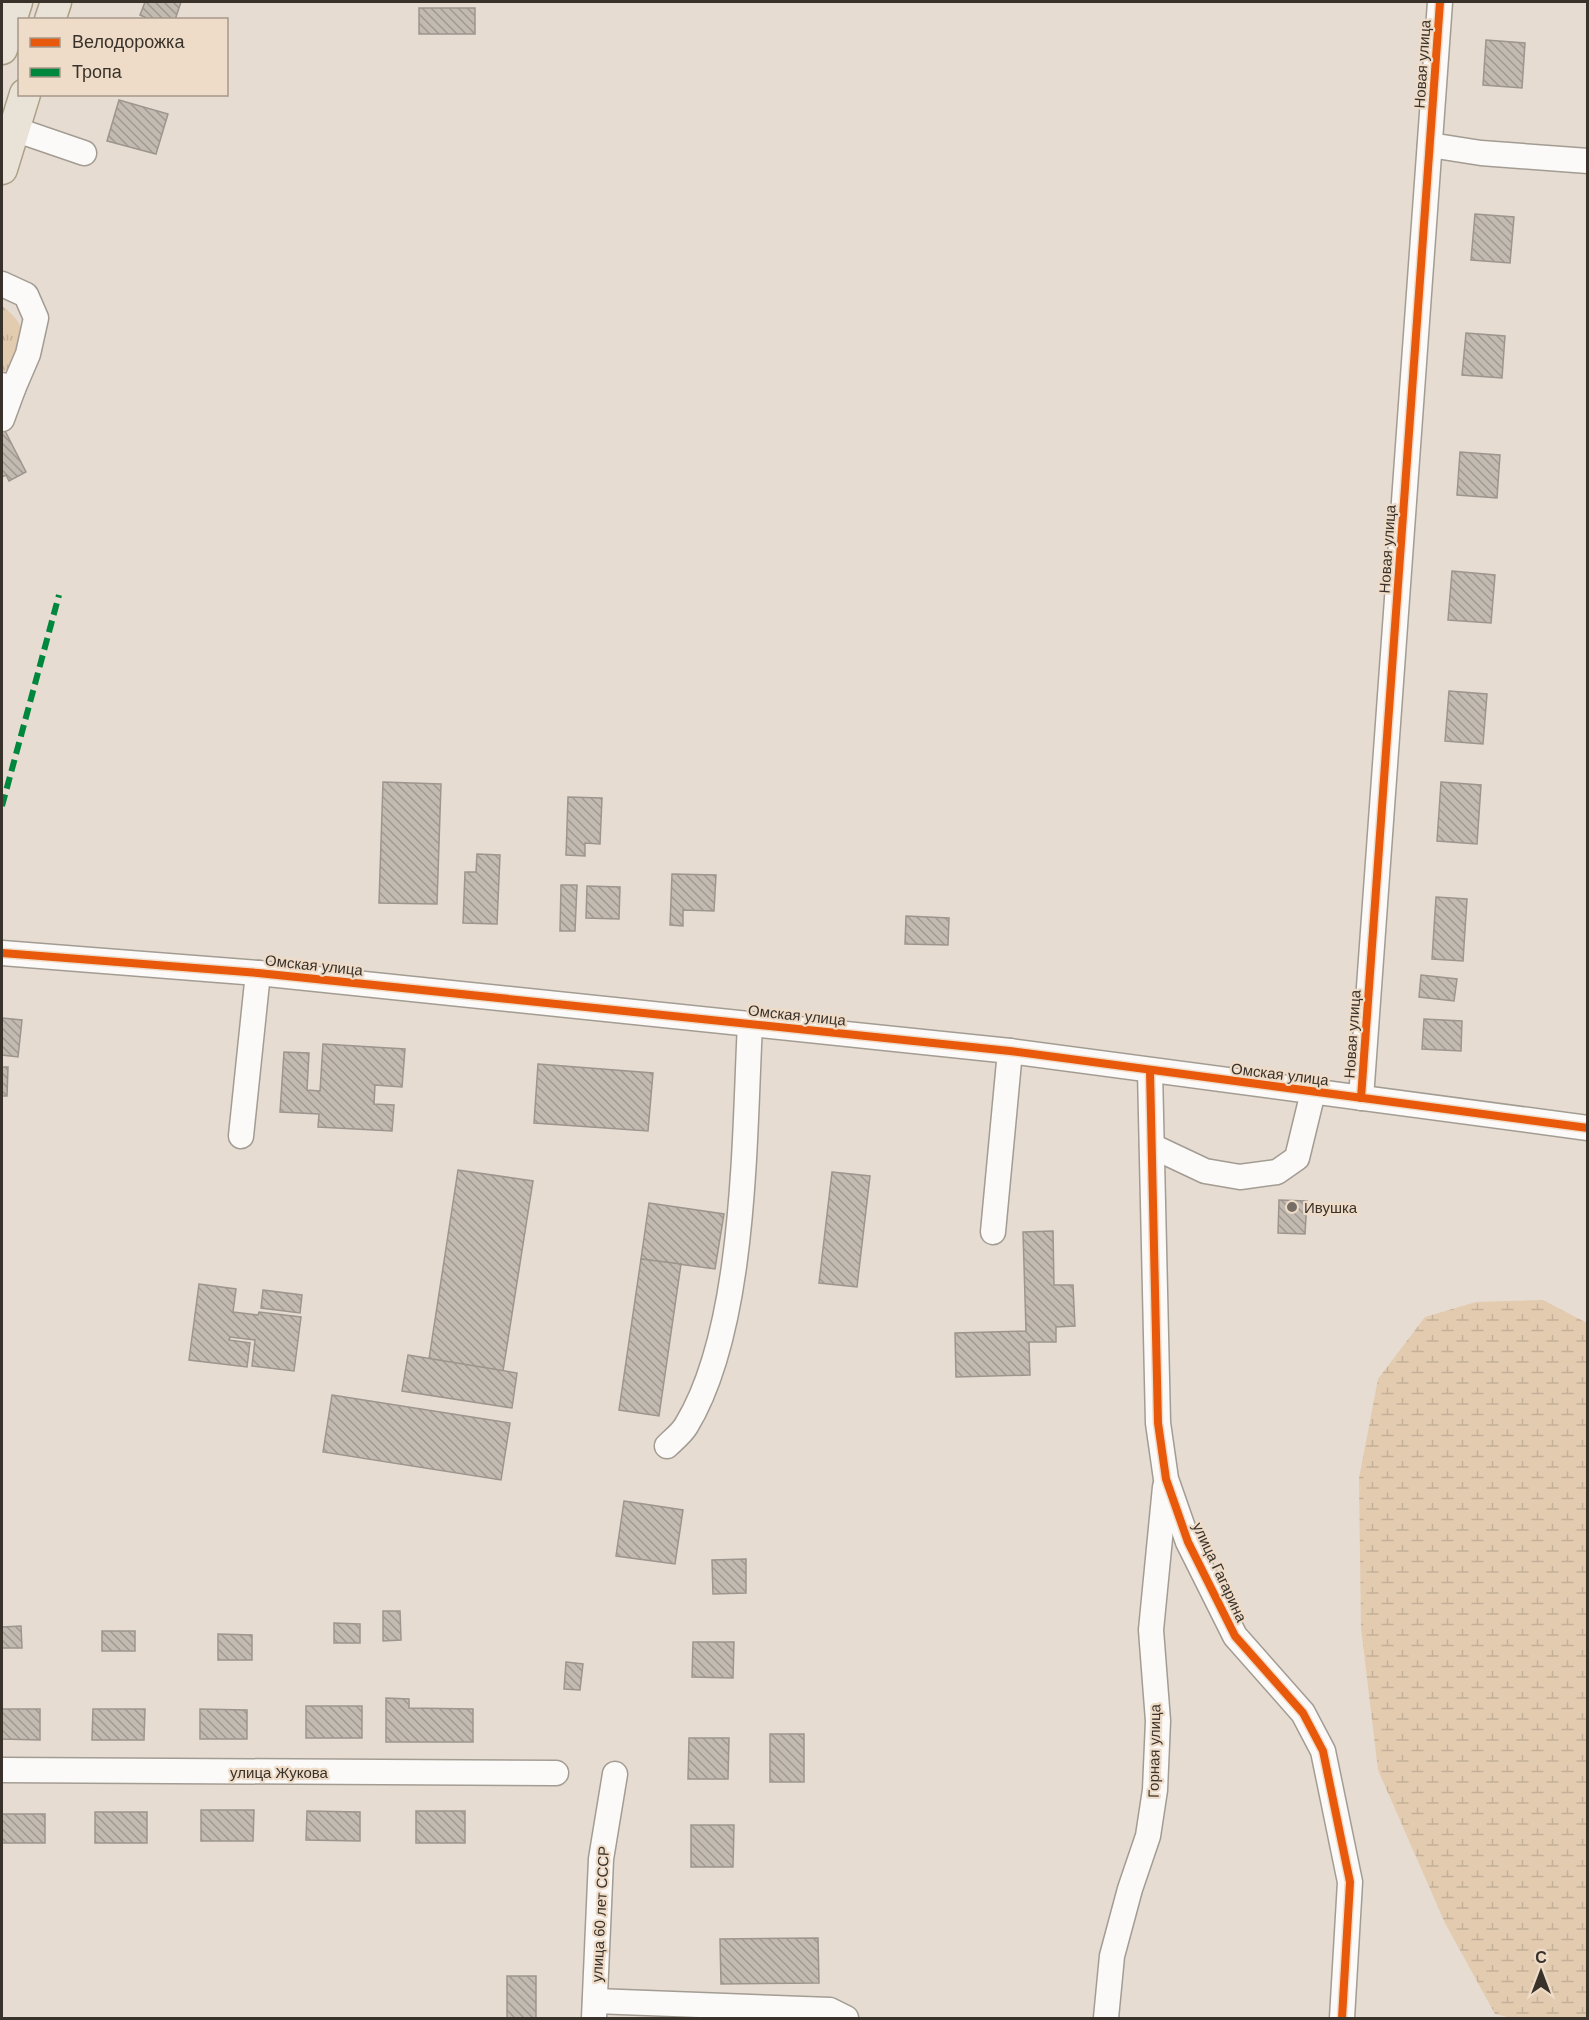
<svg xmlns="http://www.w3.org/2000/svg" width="1589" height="2020" font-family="Arial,sans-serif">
	<defs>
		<pattern id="grass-tufts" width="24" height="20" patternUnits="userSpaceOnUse" patternTransform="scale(1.5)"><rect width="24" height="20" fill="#e3cbb0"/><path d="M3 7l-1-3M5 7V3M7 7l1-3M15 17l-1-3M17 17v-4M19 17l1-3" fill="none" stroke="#c4af98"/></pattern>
		<pattern id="wetland-marsh" width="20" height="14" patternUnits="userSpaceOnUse" patternTransform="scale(1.5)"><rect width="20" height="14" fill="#e3cbb0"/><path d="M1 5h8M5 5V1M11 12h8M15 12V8" fill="none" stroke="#c4af98"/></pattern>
		<pattern id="building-back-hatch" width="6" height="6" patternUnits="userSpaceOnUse" patternTransform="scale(1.5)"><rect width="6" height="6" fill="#c3bbb2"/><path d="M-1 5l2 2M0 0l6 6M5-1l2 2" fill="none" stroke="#9f9991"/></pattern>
	</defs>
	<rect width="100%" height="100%" fill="#e6dcd1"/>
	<path fill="url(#grass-tufts)" d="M 2,306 C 32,328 22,342 10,370 L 2,371 Z"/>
	<polygon fill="url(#wetland-marsh)" points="1543,1300 1587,1323 1587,2018 1512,2018 1495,2014 1445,1923 1378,1770 1361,1628 1359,1478 1378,1379 1425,1317 1476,1302"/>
	<g fill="url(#building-back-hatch)" stroke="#9d968e" stroke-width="1.5">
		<polygon points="145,2 181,2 175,20 151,20 140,15"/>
		<rect x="419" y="8" width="56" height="26"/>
		<polygon points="1486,40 1525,43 1522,88 1483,85"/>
		<polygon points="119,100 168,114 156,154 107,141"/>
		<polygon points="1475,214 1514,217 1510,263 1471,260"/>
		<polygon points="1466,333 1505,336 1502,378 1462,375"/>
		<polygon points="2,425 26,472 9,481 6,475 2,477"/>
		<polygon points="1460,452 1500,455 1497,498 1457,495"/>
		<polygon points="1452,571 1495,575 1491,623 1448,620"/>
		<polygon points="1449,691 1487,694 1483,744 1445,741"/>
		<polygon points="383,782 441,784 437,904 379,903"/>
		<polygon points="1441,782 1481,785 1477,844 1437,841"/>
		<polygon points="568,797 602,798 600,844 585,843 585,856 566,855"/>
		<polygon points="477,854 500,855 497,924 463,923 465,872 476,872"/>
		<polygon points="672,874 716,875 714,911 683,910 683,926 670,925"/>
		<polygon points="561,885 577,885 575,931 560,931"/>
		<polygon points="587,886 620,887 619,919 586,918"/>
		<polygon points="1436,897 1467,899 1463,961 1432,959"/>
		<polygon points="906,916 949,918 948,945 905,944"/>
		<polygon points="1421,975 1457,979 1454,1001 1419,997"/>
		<polygon points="2,1018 22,1020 18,1057 2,1055"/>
		<polygon points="1424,1019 1462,1021 1461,1051 1422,1049"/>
		<polygon points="323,1044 405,1049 402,1087 375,1085 374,1104 394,1105 392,1131 318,1127 319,1114 280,1112 284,1052 309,1053 307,1090 320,1091"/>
		<polygon points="538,1064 653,1073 648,1131 534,1123"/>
		<polygon points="2,1067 8,1067 7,1096 2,1096"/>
		<polygon points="458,1170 533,1181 503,1371 429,1359"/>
		<polygon points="832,1172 870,1176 857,1287 819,1283"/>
		<polygon points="1279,1200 1307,1201 1305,1234 1278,1233"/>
		<polygon points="649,1203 724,1214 715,1269 641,1259"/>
		<polygon points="1053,1231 1054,1285 1073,1285 1075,1326 1056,1327 1056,1342 1029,1342 1030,1375 956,1377 955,1333 1026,1331 1023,1232"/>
		<polygon points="641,1259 681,1264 659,1416 619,1410"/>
		<polygon points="199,1284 236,1289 233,1312 258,1315 259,1312 301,1317 294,1371 252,1366 255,1340 230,1337 229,1340 250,1343 247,1367 189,1360"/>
		<polygon points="263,1290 302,1295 300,1313 261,1308"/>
		<polygon points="408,1355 517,1373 512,1408 402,1391"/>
		<polygon points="332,1395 510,1423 501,1480 323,1452"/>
		<polygon points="624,1501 683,1510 675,1564 616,1556"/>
		<polygon points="746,1559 746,1593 713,1594 712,1560"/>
		<polygon points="383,1611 400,1611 401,1640 383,1641"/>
		<polygon points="334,1623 360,1624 360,1643 334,1643"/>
		<polygon points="21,1626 22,1648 2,1648 2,1627"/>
		<rect x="102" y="1631" width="33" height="20"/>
		<polygon points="218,1634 252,1635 252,1660 218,1660"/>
		<polygon points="693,1642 734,1642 733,1678 692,1677"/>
		<polygon points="566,1662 583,1664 580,1690 564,1689"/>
		<polygon points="386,1698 409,1699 409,1708 473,1709 473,1742 386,1742"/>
		<rect x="306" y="1706" width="56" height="32"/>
		<polygon points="2,1709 40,1709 40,1740 2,1739"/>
		<polygon points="93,1709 145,1709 144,1740 92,1740"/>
		<polygon points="200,1709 247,1710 247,1739 200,1739"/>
		<rect x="770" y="1734" width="34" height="48"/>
		<polygon points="689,1738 729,1738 728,1779 688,1779"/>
		<polygon points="201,1810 254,1810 253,1841 201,1841"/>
		<polygon points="307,1811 360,1812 360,1841 306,1840"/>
		<rect x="416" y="1811" width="49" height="32"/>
		<rect x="95" y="1812" width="52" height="31"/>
		<rect x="2" y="1814" width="43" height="29"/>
		<polygon points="691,1825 734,1825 733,1867 691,1867"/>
		<polygon points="818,1938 819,1983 721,1984 720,1939"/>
		<rect x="507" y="1976" width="29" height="42"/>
	</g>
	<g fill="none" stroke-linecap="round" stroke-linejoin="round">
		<g stroke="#a39c93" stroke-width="27">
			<g id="minor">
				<polyline points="14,129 84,153"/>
				<polyline points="1430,145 1481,153 1588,161"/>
				<polyline points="2,284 26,295 36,318 28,354 13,389"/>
				<polyline points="2,385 13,389 2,419"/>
				<polyline points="2,953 258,973 1010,1051 1588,1128"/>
				<polyline points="1150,1071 1158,1423 1166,1479 1188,1542 1235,1636 1303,1713 1323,1751 1350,1882 1342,2018"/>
				<polyline points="1361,1098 1440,2"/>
				<polyline points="241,1136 258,973"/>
				<polyline points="1152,1146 1205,1171 1240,1177 1277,1172 1297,1158 1313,1092"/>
				<polyline points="993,1232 1010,1051"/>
				<path d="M 667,1446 C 673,1440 681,1434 686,1426 C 746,1328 744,1139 750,1024"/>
				<polyline points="2,1770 556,1773"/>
				<polyline points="595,2001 830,2010 846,2018"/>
				<polyline points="594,2018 601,1859 615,1774"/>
				<polyline points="1106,2018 1112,1956 1130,1889 1148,1836 1155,1790 1158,1721 1151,1630 1165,1487"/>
			</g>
		</g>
		<g stroke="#aba086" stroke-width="33">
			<g id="major">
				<polyline points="50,20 56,2"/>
				<polyline points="2,49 17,2"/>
				<polyline points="2,169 25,94"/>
			</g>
		</g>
		<use href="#minor" stroke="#fbfaf8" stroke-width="24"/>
		<use href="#major" stroke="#e8e3d6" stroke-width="30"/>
		<polyline stroke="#00873e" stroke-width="6" stroke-dasharray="12 6" stroke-linecap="butt" points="2,806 59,595"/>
		<g stroke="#efdcc8" stroke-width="11">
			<g id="cycleway">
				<polyline points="2,953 258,973 1010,1051 1588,1128"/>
				<polyline points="1150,1071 1158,1423 1166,1479 1188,1542 1235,1636 1303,1713 1323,1751 1350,1882 1342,2018"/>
				<polyline points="1361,1098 1440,2"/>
			</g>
		</g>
		<use href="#cycleway" stroke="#e8590c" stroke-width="8"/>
	</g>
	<circle fill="#766e64" stroke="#efdcc8" stroke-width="2" cx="1292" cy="1207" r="6"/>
	<g text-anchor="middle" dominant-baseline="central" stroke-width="4.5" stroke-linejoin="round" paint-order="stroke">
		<g font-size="15" fill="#39322a" stroke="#efdcc8">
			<text transform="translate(1422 64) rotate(-86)">Новая улица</text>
			<text transform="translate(1387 549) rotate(-86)">Новая улица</text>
			<text transform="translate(314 965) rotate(6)">Омская улица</text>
			<text transform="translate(797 1015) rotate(6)">Омская улица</text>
			<text transform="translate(1352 1034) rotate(-86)">Новая улица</text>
			<text transform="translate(1280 1074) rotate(7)">Омская улица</text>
			<text transform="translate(1220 1572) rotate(65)">улица Гагарина</text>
			<text transform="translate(1154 1751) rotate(-89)">Горная улица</text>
			<text x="279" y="1772">улица Жукова</text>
			<text transform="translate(600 1914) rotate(-87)">улица 60 лет СССР</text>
		</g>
		<g font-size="15" fill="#39322a" stroke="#efdcc8" text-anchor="start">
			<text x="1304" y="1207">Ивушка</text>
		</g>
	</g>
	<rect width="1589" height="2020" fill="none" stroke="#39322a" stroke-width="6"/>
	<rect x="18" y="18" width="210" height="78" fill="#efdcc8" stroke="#a69889" stroke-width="1.5"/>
	<rect x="30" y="38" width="30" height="9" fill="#e8590c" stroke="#a69889" stroke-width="1.5"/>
	<text x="72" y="48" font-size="18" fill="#39322a">Велодорожка</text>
	<rect x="30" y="68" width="30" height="9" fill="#00873e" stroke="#a69889" stroke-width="1.5"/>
	<text x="72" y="78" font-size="18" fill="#39322a">Тропа</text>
	<g transform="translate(1541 1972)" stroke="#efdcc8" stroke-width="4.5" paint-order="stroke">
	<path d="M0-4.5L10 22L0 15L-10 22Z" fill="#39322a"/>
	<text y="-9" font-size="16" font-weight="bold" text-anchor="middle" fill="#39322a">С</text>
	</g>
</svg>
